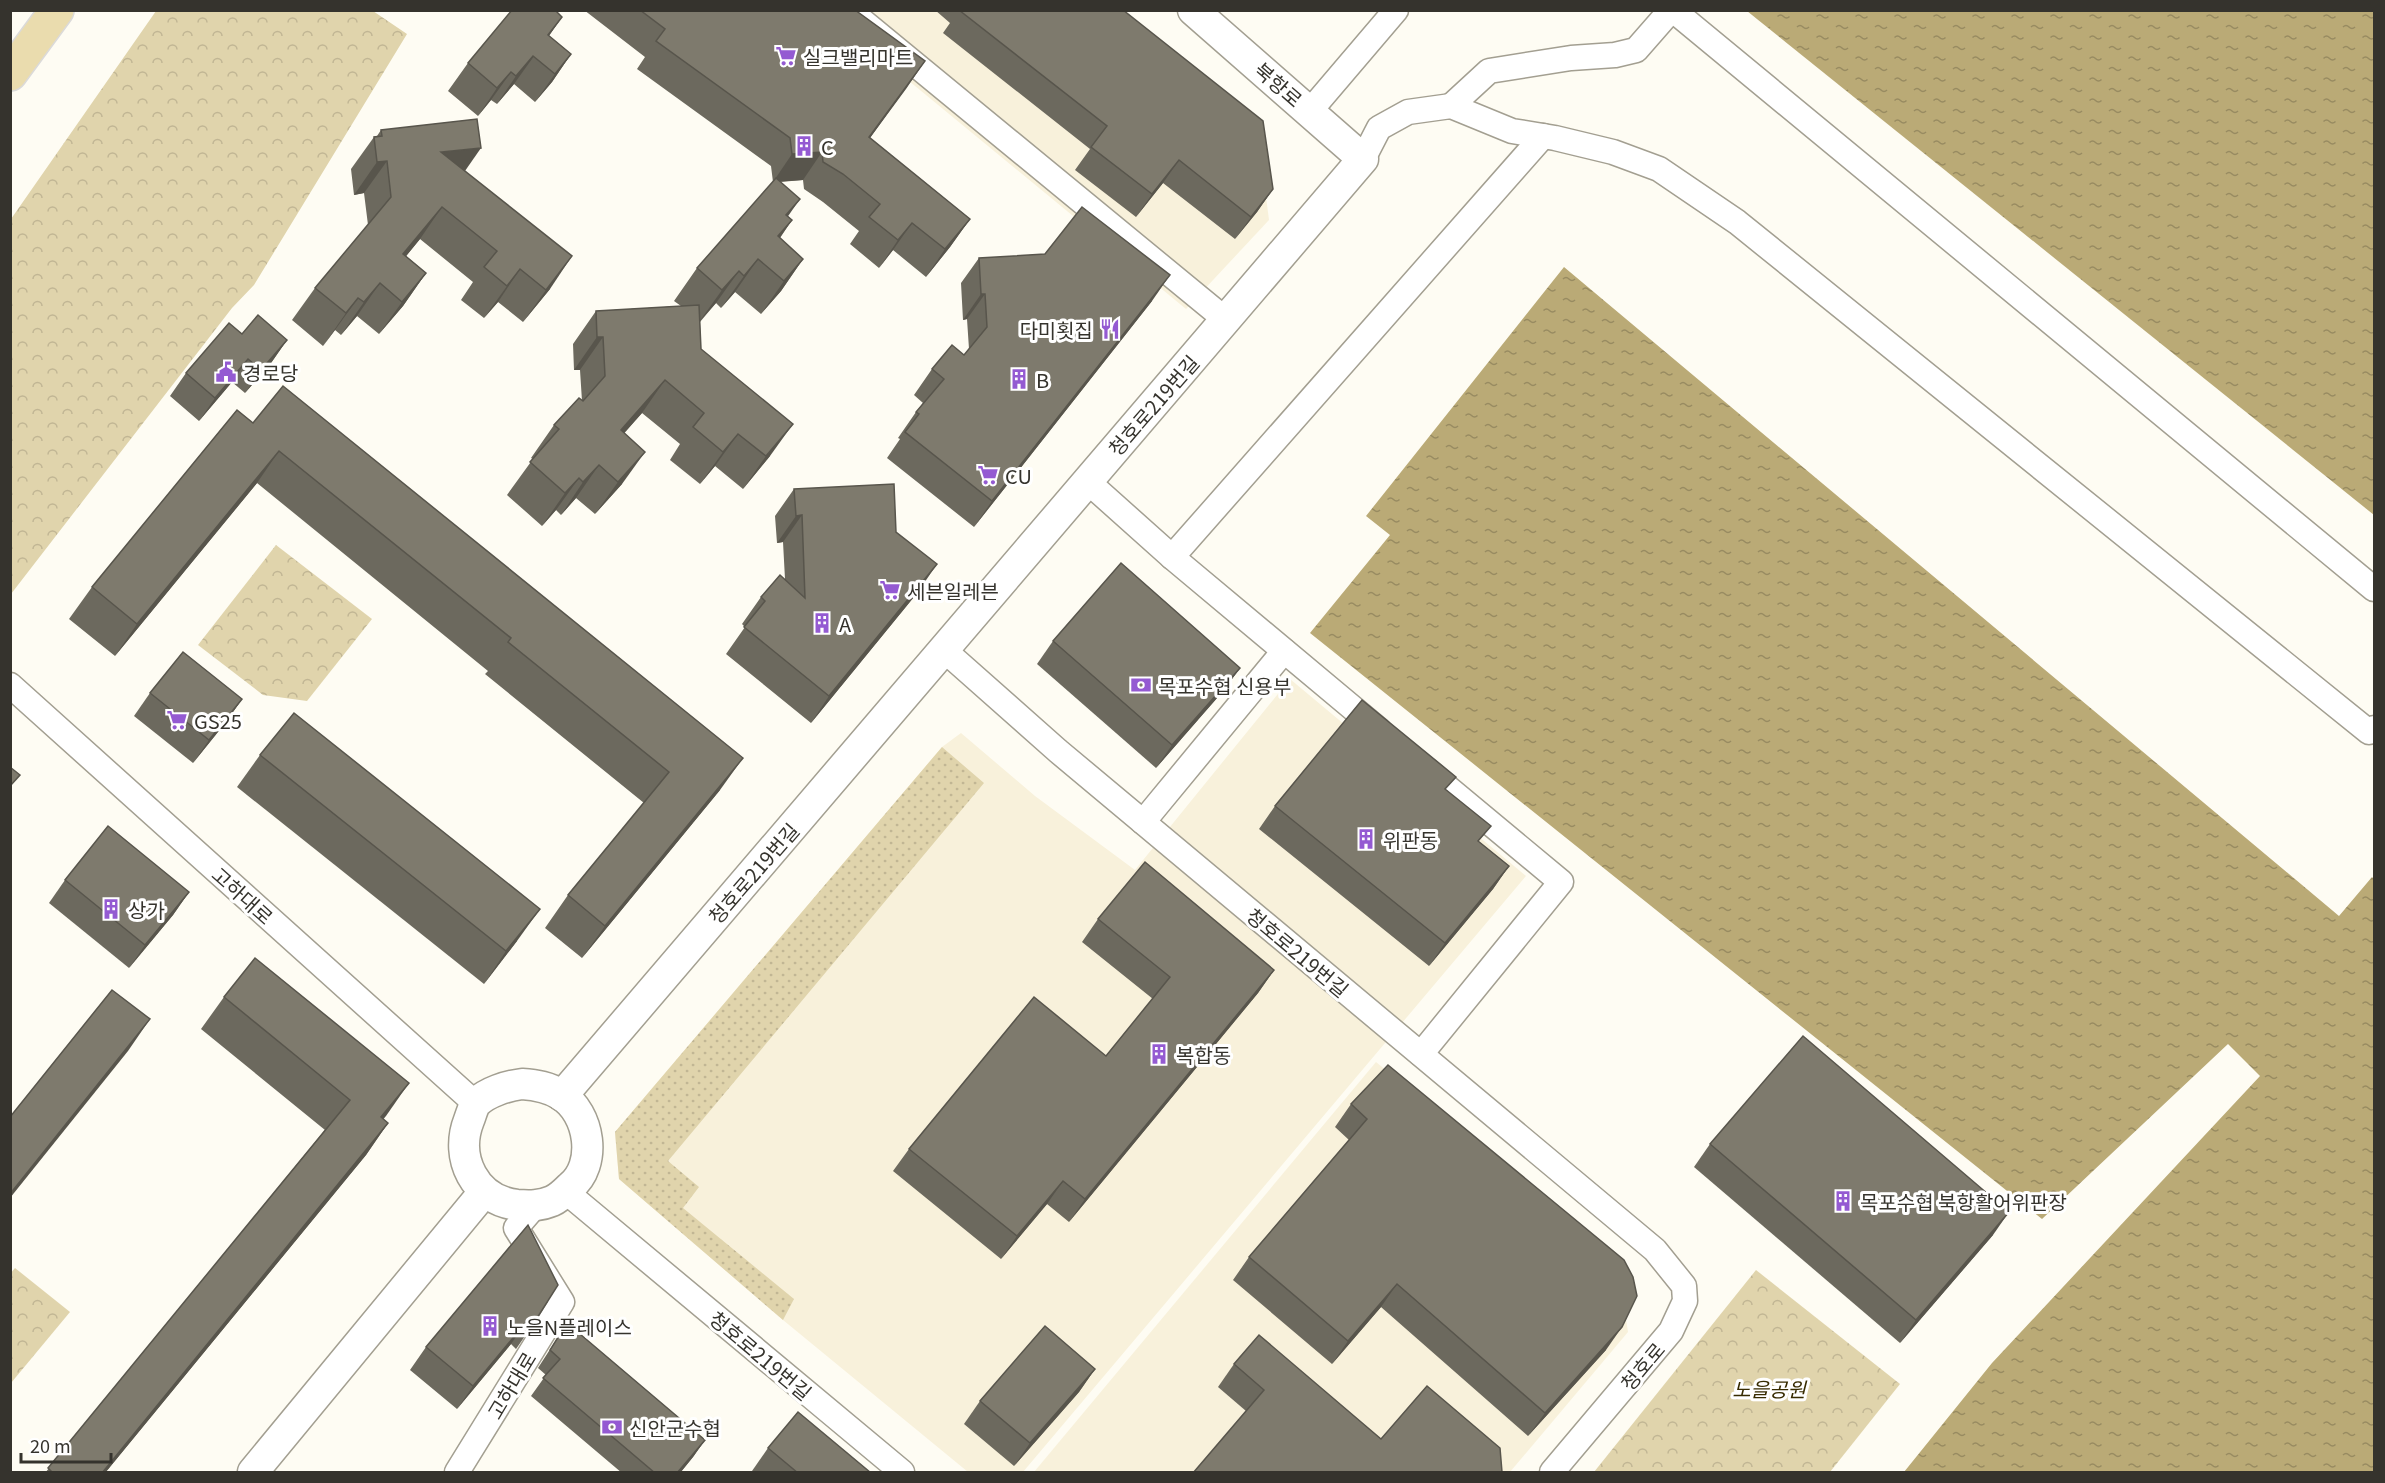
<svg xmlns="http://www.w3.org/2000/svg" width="2385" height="1483" font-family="Georgia,'Noto Sans KR',serif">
	<defs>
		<pattern id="grass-dots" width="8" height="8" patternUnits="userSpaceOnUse" patternTransform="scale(1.5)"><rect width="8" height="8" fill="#e0d4ac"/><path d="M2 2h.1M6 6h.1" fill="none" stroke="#c1b694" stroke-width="1.8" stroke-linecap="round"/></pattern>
		<pattern id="park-crowns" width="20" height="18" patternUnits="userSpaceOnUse" patternTransform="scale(1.5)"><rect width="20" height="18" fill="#e0d4ac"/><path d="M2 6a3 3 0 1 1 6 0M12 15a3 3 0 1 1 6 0" fill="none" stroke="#c1b694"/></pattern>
		<pattern id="water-ripples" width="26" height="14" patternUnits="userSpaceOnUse" patternTransform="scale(1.5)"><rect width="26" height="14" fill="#baaa76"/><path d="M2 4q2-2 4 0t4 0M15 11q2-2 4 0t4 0" fill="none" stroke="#988b61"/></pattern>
	</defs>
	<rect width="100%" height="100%" fill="#fefcf3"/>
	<g fill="#f8f1db">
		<polygon points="824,11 1106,11 1258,135 1269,220 1186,309"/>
		<polygon points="1290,679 1526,876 1023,1472 968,1472 783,1320 619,1179 615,1132 942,747 961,733 1035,796 1135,870"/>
		<polygon points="1376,1062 1617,1261 1628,1332 1510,1472 1034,1472"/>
	</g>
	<polygon fill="url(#grass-dots)" points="942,747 984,783 668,1161 699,1187 683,1208 794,1299 783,1320 619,1179 615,1132"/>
	<g fill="url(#park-crowns)">
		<polygon points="156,11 373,11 407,34 254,285 232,308 11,594 11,219"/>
		<polygon points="276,545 372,619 307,701 263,695 198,645"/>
		<polygon points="15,1268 70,1312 11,1383 10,1274"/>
		<polygon points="1756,1270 1900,1384 1830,1472 1594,1472"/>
	</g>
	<g fill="url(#water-ripples)">
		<polygon points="1747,11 2374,11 2374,515"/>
		<polygon points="1564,267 2339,916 2372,877 2374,879 2374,1472 1904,1472 1992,1363 2260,1076 2228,1044 2042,1219 1310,633 1390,535 1366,516"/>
	</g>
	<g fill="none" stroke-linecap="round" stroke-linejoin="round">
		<g stroke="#a39f91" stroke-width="27">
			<g id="minor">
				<polyline points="849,10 1226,320"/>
				<polyline points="1673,10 2374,589"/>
				<polyline points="1451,106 1489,71 1571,58 1615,55 1636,50 1671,10"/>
				<polyline points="1310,111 1396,10"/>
				<polyline points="1363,159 1379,128 1408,112 1451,106 1512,131 1555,138 1613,152 1659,169 1737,222 2369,732 2374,728"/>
				<polyline points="1087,481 1172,557 1379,730"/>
				<polyline points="1172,557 1543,136"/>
				<polyline points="944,650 1058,751 1655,1250 1684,1286 1685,1301 1671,1331 1552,1472"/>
				<polyline points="10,685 476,1104"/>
				<polyline points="1143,822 1284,651"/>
				<polyline points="1421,1054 1561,882 1424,768"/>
				<polyline points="565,1191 902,1472"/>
				<polyline points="457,1472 562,1302 516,1228 534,1207"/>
			</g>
		</g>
		<g stroke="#a39f91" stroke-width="33">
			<g id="tertiary">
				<path d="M 522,1084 C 536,1085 549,1087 561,1095 C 590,1113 598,1165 570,1187 C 565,1192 559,1198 552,1201 C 540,1206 530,1206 517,1205 C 475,1200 454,1158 469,1120 C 471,1115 473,1107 476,1103 C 487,1092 507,1086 522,1084 Z"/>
				<polyline points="562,1096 1363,159 1193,10"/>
				<polyline points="253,1472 484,1192"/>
			</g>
		</g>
		<g stroke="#dbdad9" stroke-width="36">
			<polyline id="primary" points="10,74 57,10"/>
		</g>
		<use href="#minor" stroke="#fff" stroke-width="24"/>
		<use href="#tertiary" stroke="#fff" stroke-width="30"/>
		<use href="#primary" stroke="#eadcae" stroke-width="33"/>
	</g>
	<g fill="#6c695e">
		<polygon points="584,10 855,10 925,61 870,138 970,219 950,247 926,277 893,250 879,268 850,244 859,231 823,202 804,189 803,180 780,182 788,216 792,220 780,238 803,259 781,291 761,314 735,292 721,308 716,303 700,322 701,349 770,456 743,489 715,466 700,484 670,460 680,444 642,413 624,433 622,484 595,514 576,498 561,515 556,510 542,526 507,495 533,459 531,458 554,425 582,401 580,370 574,370 573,344 596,311 681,306 674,301 697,268 773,182 771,166 637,69 645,57"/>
		<polygon points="935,10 1123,10 1273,189 1257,212 1235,239 1163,183 1136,217 1075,170 1090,149 943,33 950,23"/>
		<polygon points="559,14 562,17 549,36 571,54 552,82 535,102 514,84 497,104 491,100 478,116 448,91 468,63"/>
		<polygon points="381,130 465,171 550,289 523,322 498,302 484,318 461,300 473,282 420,239 406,256 426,273 403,306 379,334 357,316 341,335 335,330 323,346 292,320 315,288 368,225 364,193 354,195 351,169 374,137 377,136"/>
		<polygon points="979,258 1152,301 974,527 887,458 900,439 898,438 916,412 923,403 914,395 932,369 964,355 969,349 967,319 963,320 961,283"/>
		<polygon points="242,334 287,340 271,363 245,393 232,382 199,421 170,396 186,373"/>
		<polygon points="237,410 720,790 582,958 545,928 568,895 644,803 485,674 488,671 257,483 115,656 69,619 92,587"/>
		<polygon points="794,489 896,532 918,592 811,723 726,654 745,627 742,624 761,597 785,579 783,542 777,543 775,516"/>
		<polygon points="1053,641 1240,668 1224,690 1156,768 1037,664"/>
		<polygon points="150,693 242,699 226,722 193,763 134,716"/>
		<polygon points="260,755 517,941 484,984 237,787"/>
		<polygon points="1447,790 1479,842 1509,866 1493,889 1429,966 1259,829 1275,806"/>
		<polygon points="65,880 189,892 173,915 129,968 49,903"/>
		<polygon points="1098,919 1274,970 1258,993 1069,1222 1047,1204 1001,1259 893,1171 909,1149 1106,1056 1153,999 1082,942"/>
		<polygon points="224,997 388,1123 366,1155 105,1473 45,1473 325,1130 201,1029"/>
		<polygon points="1388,1065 1606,1350 1528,1436 1381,1307 1332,1364 1233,1280 1249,1257 1349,1140 1335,1127 1351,1104"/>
		<polygon points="1710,1144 1993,1235 1900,1343 1694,1167"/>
		<polygon points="528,1225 532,1326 516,1349 511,1344 457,1409 410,1370 426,1347"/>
		<polygon points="567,1323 705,1440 693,1457 680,1473 622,1473 531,1396 546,1375 538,1368"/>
		<polygon points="1234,1364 1381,1439 1246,1411 1218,1387"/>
		<polygon points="1095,1369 1079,1392 1014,1466 964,1424 980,1401"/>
		<polygon points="768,1448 871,1473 754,1473 752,1471"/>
	</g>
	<g fill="#58554c">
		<polygon points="562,17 514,84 497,104 516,76"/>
		<polygon points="571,54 552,82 535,102 555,74"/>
		<polygon points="925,61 906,89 850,165 869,137"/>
		<polygon points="511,72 491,100 478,116 497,88"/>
		<polygon points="481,148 458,181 441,152"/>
		<polygon points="822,152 803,180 773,182 792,154"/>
		<polygon points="1179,160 1163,183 1136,217 1152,194"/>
		<polygon points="387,161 364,193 354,195 377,162"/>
		<polygon points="1273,189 1257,212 1235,239 1251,217"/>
		<polygon points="800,199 777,232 786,215"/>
		<polygon points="442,207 420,239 381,287 403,254"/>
		<polygon points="970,219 950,247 926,277 945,249"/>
		<polygon points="792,220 769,253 778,236"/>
		<polygon points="912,223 893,250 879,268 898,240"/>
		<polygon points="572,256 550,289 523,322 546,290"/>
		<polygon points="758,259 735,292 721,308 744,276"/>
		<polygon points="803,259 781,291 761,314 784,281"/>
		<polygon points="520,269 498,302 484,318 507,286"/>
		<polygon points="739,271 716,303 699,322 722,290"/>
		<polygon points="426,273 403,306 379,334 402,302"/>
		<polygon points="1170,275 1152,301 974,527 992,501"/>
		<polygon points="380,283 357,316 341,335 364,302"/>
		<polygon points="981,294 985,294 967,319 963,320"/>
		<polygon points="358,298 335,330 323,346 346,313"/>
		<polygon points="597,337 603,337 580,370 574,370"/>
		<polygon points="287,340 271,363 245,393 261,370"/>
		<polygon points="248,359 232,382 199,421 215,398"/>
		<polygon points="665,380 642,413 598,463 621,430"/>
		<polygon points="793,424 770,456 743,489 766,456"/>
		<polygon points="738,434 715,466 700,484 723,452"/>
		<polygon points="279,451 257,483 115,656 137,624"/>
		<polygon points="645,452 622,484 595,514 618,482"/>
		<polygon points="599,465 576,498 561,515 583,482"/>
		<polygon points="579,478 556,510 542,526 565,493"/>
		<polygon points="802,515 783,542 777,543 796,516"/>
		<polygon points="937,564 918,592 811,723 829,696"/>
		<polygon points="1240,668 1224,690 1156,768 1172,745"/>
		<polygon points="242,699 226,722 193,763 209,740"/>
		<polygon points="743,758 720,790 582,958 605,926"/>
		<polygon points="1509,866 1493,889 1429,966 1445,943"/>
		<polygon points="189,892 173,915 129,968 145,945"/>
		<polygon points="540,909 517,941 484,984 506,951"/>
		<polygon points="1274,970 1258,993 1069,1222 1085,1199"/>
		<polygon points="150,1019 128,1051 10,1198 10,1194"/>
		<polygon points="409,1083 386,1116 358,1149 381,1117"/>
		<polygon points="388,1123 366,1155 105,1473 102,1473"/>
		<polygon points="1063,1181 1047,1204 1001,1259 1017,1236"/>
		<polygon points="2009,1212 1993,1235 1900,1343 1916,1320"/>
		<polygon points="1397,1284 1381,1307 1332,1364 1348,1341"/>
		<polygon points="527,1321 511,1344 457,1409 473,1386"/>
		<polygon points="1622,1327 1606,1350 1528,1436 1545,1413"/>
		<polygon points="1095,1369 1079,1392 1014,1466 1030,1443"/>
		<polygon points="705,1440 693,1457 680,1473 677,1473"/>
	</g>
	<g fill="#7e7a6d" stroke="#58554c" stroke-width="1.5">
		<polygon points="512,10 559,10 557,12 562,17 548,35 571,54 555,74 533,56 516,76 511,72 497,88 468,63"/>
		<polygon points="640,10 855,10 925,61 869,137 970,219 945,249 912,223 898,240 869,217 880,204 843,174 823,162 822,152 792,154 790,138 656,41 665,29"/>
		<polygon points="959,10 1123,10 1263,121 1273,189 1251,217 1179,160 1152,194 1091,147 1107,126"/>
		<polygon points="477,119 481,148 441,152 572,256 546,290 520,269 507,286 484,267 497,251 442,207 403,254 426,273 402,302 380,283 364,302 358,298 346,313 315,288 391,197 387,161 377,162 374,137 382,136 381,130"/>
		<polygon points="776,178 800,199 786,215 792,220 778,236 803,259 784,281 758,259 744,276 739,271 722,290 697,268"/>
		<polygon points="1082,207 1170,275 992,501 905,432 919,414 916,412 944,379 932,369 952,345 964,355 987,327 985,294 981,294 979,258 1045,254"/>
		<polygon points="699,305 701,349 793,424 766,456 738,434 723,452 693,427 704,413 665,380 621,430 645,452 618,482 599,465 583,482 579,478 565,493 530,462 559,429 554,425 579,398 583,401 605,376 603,337 597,337 596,311"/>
		<polygon points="258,315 287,340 261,370 248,359 215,398 186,373 229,323 242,334"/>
		<polygon points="283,386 743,758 605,926 568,895 669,772 508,642 511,638 279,451 137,624 92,587 237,410 253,423"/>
		<polygon points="894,484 896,532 937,564 829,696 744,627 765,601 761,597 780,575 805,598 802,515 796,516 794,489"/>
		<polygon points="1121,563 1240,668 1172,745 1053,641"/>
		<polygon points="183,652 242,699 209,740 150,693"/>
		<polygon points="1362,700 1456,777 1445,789 1491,826 1478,841 1509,866 1445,943 1275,806"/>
		<polygon points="294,713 540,909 506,951 260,755"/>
		<polygon points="10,767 20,775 10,786"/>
		<polygon points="108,826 189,892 145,945 65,880"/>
		<polygon points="1145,862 1274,970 1085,1199 1063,1181 1017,1236 909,1149 1034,997 1106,1056 1170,977 1098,919"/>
		<polygon points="255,958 409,1083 381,1117 388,1123 102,1473 53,1473 48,1468 350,1100 224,997"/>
		<polygon points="112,990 150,1019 10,1194 10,1117"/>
		<polygon points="1803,1036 2009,1212 1916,1320 1710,1144"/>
		<polygon points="1388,1065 1624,1260 1633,1277 1637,1296 1622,1327 1545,1413 1397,1284 1348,1341 1249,1257 1367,1119 1351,1104"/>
		<polygon points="528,1225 558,1285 532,1326 527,1321 473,1386 426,1347"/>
		<polygon points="567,1323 705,1440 677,1473 655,1473 543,1378 560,1359 550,1350"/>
		<polygon points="1045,1326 1095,1369 1030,1443 980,1401"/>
		<polygon points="1259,1335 1381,1439 1427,1386 1500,1448 1502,1472 1193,1473 1264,1390 1234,1364"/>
		<polygon points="798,1412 871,1473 798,1473 768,1448"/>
	</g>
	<defs>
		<g id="supermarket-bare" transform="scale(1.62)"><path d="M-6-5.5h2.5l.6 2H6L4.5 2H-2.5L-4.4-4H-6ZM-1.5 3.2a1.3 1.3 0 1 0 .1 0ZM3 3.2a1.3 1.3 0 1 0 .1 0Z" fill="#945ad2" stroke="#fff" stroke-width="2.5" paint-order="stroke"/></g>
		<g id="building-bare" transform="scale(1.62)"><path d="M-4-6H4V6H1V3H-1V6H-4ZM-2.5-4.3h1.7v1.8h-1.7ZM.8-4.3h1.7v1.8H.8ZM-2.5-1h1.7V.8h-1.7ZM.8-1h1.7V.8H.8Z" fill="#945ad2" stroke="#fff" stroke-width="2.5" paint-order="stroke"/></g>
		<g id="restaurant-bare" transform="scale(1.62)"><path d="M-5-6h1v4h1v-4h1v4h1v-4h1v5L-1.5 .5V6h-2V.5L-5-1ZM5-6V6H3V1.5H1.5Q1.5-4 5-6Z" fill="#945ad2" stroke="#fff" stroke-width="2.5" paint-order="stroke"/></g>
		<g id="civic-bare" transform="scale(1.62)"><path d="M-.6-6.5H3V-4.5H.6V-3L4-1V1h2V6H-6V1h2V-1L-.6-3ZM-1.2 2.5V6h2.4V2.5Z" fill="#945ad2" stroke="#fff" stroke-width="2.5" paint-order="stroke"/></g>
		<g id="bank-bare" transform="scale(1.62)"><path d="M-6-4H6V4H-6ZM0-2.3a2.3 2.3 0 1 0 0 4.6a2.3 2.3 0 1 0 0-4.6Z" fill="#945ad2" stroke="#fff" stroke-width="2.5" paint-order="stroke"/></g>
	</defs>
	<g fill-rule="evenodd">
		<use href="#supermarket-bare" x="786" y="56"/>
		<use href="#building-bare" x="804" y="146"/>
		<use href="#restaurant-bare" x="1110" y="329"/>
		<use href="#civic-bare" x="226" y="372"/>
		<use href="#building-bare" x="1019" y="379"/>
		<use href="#supermarket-bare" x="988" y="475"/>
		<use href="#supermarket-bare" x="890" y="590"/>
		<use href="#building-bare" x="822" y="623"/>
		<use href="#bank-bare" x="1141" y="685"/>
		<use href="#supermarket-bare" x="177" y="720"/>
		<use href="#building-bare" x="1366" y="839"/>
		<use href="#building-bare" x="111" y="909"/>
		<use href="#building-bare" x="1159" y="1054"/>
		<use href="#building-bare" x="1843" y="1201"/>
		<use href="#building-bare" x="490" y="1326"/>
		<use href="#bank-bare" x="612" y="1427"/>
	</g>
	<g text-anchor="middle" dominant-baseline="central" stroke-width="6" stroke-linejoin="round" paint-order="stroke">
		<g font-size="20" fill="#35332d" stroke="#fff" text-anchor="start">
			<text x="803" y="56">실크밸리마트</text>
			<text x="821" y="146">C</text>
			<text x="1093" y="329" text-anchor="end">다미횟집</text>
			<text x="243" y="372">경로당</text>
			<text x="1036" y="379">B</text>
			<text x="1005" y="475">CU</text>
			<text x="907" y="590">세븐일레븐</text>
			<text x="839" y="623">A</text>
			<text x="1158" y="685">목포수협 신용부</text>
			<text x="194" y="720">GS25</text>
			<text x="1383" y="839">위판동</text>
			<text x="128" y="909">상가</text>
			<text x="1176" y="1054">복합동</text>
			<text x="1860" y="1201">목포수협 북항활어위판장</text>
			<text x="507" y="1326">노을N플레이스</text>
			<text x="629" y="1427">신안군수협</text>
		</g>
		<g font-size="20" fill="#35332d" stroke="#fff">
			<text transform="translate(1279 84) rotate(41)">북항로</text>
			<text transform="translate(1153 405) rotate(-49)">청호로219번길</text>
			<text transform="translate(753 873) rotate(-49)">청호로219번길</text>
			<text transform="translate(243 895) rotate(42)">고하대로</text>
			<text transform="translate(1298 952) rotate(40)">청호로219번길</text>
			<text transform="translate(761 1355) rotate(40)">청호로219번길</text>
			<text transform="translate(1642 1366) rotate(-50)">청호로</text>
			<text transform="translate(511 1385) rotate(-59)">고하대로</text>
		</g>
		<g font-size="20" font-style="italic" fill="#372b00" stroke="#fff">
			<text x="1769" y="1388">노을공원</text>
		</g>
	</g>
	<rect width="2385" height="1483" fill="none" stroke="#35332d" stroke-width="24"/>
	<path d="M21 1453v9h90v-9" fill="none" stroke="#35332d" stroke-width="3"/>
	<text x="30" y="1453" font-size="18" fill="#35332d" stroke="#ffffff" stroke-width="4.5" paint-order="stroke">20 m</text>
</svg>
